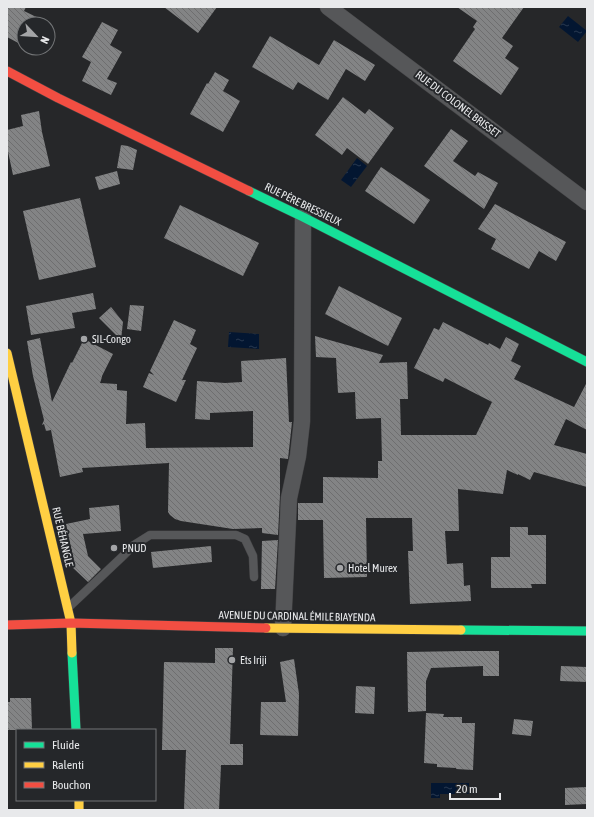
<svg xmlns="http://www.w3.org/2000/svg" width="594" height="817" font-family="'Asap Condensed',sans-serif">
	<defs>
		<pattern id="water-ripples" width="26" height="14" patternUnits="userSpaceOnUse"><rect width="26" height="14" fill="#031631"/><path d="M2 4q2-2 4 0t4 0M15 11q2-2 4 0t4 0" fill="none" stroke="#28384f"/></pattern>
		<pattern id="building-back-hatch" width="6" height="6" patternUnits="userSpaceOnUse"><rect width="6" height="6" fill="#838485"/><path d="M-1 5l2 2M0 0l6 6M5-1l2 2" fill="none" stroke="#6e6e6f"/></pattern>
	</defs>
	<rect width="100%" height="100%" fill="#262729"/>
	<g fill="url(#water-ripples)">
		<polygon points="568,16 587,31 578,42 559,27"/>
		<polygon points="357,158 367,166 351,187 341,180"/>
		<polygon points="229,332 259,334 259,349 228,347"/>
		<polygon points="431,783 469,783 469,794 440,794 440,798 431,798"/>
	</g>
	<g fill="url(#building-back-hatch)">
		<polygon points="7,7 26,7 24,11 51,24 48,30 48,24 24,24 24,46 7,37"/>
		<polygon points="164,7 217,7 198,33"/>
		<polygon points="457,7 524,7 502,38 513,46 505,58 519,68 501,95 453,61 475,29 473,27 477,21"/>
		<polygon points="102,22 118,30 110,45 122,52 107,79 117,83 111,95 82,81 91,62 82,57"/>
		<polygon points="270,36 319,65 334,40 375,65 365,81 346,69 328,100 298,82 293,90 252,67"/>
		<polygon points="215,72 229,80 223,91 240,101 223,132 190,114 207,83 208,84"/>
		<polygon points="343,97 365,114 369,109 394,128 368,164 347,148 342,155 315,135"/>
		<polygon points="39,111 42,132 50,166 13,175 7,147 7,130 23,126 21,115"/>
		<polygon points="451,129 468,141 453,161 475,176 478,172 498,183 484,209 424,166"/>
		<polygon points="121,145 128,146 137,150 133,170 117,168"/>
		<polygon points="381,167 430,200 414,224 365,191"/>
		<polygon points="117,171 120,184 99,190 95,177"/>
		<polygon points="80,198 96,267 39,280 23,211"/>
		<polygon points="495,204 566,242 556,261 539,251 529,269 491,249 496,239 478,229"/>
		<polygon points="180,205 259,243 243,276 164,238"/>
		<polygon points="339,286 402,318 388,346 325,314"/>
		<polygon points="93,293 96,309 72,313 75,328 31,335 26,306"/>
		<polygon points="130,305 144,306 141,331 127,329"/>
		<polygon points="111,307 123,322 121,340 99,318"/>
		<polygon points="174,320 196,330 190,344 197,348 182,380 186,380 176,402 143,387 149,373 154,375 150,371"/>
		<polygon points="443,322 488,345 489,343 500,349 506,337 519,344 511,361 521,366 514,379 574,407 587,382 587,430 566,419 554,445 587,454 587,487 534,472 530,480 518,474 518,475 507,470 503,494 458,489 459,531 445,531 447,564 463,563 464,586 470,585 471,601 410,604 408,551 413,551 412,518 366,518 367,577 324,578 323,520 298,520 298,503 323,503 323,477 378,478 378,461 382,461 381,418 356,419 355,392 338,393 336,358 316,357 315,336 383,355 379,363 407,362 408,399 400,399 401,435 476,435 492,402 445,378 443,382 414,368 434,328 439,330"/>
		<polygon points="40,338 52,402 71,362 72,363 84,339 113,354 102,376 102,377 100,383 117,384 117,390 127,391 126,424 145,423 146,448 253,447 253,411 210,413 210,420 195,419 197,381 225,383 242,382 241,361 286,358 289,422 292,422 288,459 280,458 280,495 278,535 262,533 262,528 233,529 181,521 175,519 170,515 168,512 169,463 82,468 83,472 60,477 51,430 46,431 44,424 42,425 44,420 33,376 27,341"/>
		<polygon points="119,505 121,531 83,534 88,556 101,569 88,582 71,566 74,562 66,524 90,519 89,508"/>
		<polygon points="510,527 528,527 528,535 546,535 546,584 531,584 532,588 491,588 491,557 510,557"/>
		<polygon points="278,540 275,589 261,589 262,541"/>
		<polygon points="211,546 212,562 153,568 151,552"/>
		<polygon points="215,648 233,648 230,744 243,744 243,765 221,765 219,810 184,810 186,750 162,750 164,662 215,663"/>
		<polygon points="463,651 499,651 499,676 483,676 483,666 431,668 426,681 426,711 408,712 407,652"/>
		<polygon points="294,659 299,694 298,736 260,735 261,702 286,702 280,662"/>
		<polygon points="561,666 587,667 587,682 560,681"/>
		<polygon points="356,686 375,687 374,714 355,713"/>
		<polygon points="10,698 31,698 32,730 7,730 7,702 10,702"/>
		<polygon points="426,713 444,714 443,717 462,717 462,723 475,723 473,770 456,769 456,768 437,767 437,764 424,763"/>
		<polygon points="514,719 533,721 531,736 512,734"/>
		<polygon points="587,787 587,804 565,805 565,788"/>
	</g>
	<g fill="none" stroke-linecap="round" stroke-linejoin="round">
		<g stroke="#434345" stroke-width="9">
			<polyline id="lane" points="70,606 123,556 134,545 150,535 236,535 245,539 253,556 254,577"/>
		</g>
		<g stroke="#434345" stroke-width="17">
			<g id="street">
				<polyline points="328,7 587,202"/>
				<polyline points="283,628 289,498 298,456 302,421 303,217"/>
			</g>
		</g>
		<g stroke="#434345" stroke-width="10">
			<g id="fast">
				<polyline points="249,191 303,217 587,362"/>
				<polyline points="461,630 587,631"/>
				<polyline points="72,653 76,730"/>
			</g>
		</g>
		<g stroke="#434345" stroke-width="10">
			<g id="slow">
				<polyline points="7,353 71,623 72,653"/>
				<polyline points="266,628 461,630"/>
				<polyline points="79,800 79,810"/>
			</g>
		</g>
		<g stroke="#434345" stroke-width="10">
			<g id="jam">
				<polyline points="7,71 58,98 249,191"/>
				<polyline points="7,625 71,623 266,628"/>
			</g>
		</g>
		<use href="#lane" stroke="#565759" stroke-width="8"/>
		<use href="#street" stroke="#565759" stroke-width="16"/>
		<use href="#fast" stroke="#16e098" stroke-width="9"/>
		<use href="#slow" stroke="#ffcf43" stroke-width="9"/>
		<use href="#jam" stroke="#f24e42" stroke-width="9"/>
	</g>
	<g fill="#a4a5a7" stroke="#25272a" stroke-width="1.5">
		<circle cx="84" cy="339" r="4"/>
		<circle cx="114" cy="548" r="4"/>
		<circle cx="340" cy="568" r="4"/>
		<circle cx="232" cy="660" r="4"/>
	</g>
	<g text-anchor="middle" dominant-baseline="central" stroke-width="4" stroke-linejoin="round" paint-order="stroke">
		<g font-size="11" fill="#e8e9eb" stroke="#25272a">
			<text transform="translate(458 104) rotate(37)">RUE DU COLONEL BRISSET</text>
			<text transform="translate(303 204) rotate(26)">RUE PÈRE BRESSIEUX</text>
			<text transform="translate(63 537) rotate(77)">RUE BÉHANGLE</text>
			<text transform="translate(297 616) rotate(1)">AVENUE DU CARDINAL ÉMILE BIAYENDA</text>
		</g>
		<g font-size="11" fill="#e8e9eb" stroke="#25272a" text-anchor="start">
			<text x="92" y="339">SIL-Congo</text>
			<text x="122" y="548">PNUD</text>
			<text x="348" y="568">Hotel Murex</text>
			<text x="240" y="660">Ets Iriji</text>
		</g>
	</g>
	<rect width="594" height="817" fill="none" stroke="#e8e9eb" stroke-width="16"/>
	<rect x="16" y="729" width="140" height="72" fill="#25272a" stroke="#737577"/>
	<rect x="24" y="742" width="20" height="6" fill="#16e098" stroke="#737577"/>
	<text x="52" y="749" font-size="12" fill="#e8e9eb">Fluide</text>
	<rect x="24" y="762" width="20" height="6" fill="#ffcf43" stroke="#737577"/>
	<text x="52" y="769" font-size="12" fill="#e8e9eb">Ralenti</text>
	<rect x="24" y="782" width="20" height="6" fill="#f24e42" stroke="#737577"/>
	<text x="52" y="789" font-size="12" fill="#e8e9eb">Bouchon</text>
	<g transform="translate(36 36) rotate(115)"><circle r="19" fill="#25272a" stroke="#737577"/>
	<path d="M0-3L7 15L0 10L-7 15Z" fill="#a4a5a7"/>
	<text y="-6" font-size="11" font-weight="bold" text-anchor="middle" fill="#e8e9eb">N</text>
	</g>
	<path d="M450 793v6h50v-6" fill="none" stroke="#e8e9eb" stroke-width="2"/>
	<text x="456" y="793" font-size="12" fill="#e8e9eb" stroke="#25272a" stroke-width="3" paint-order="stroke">20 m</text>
</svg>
